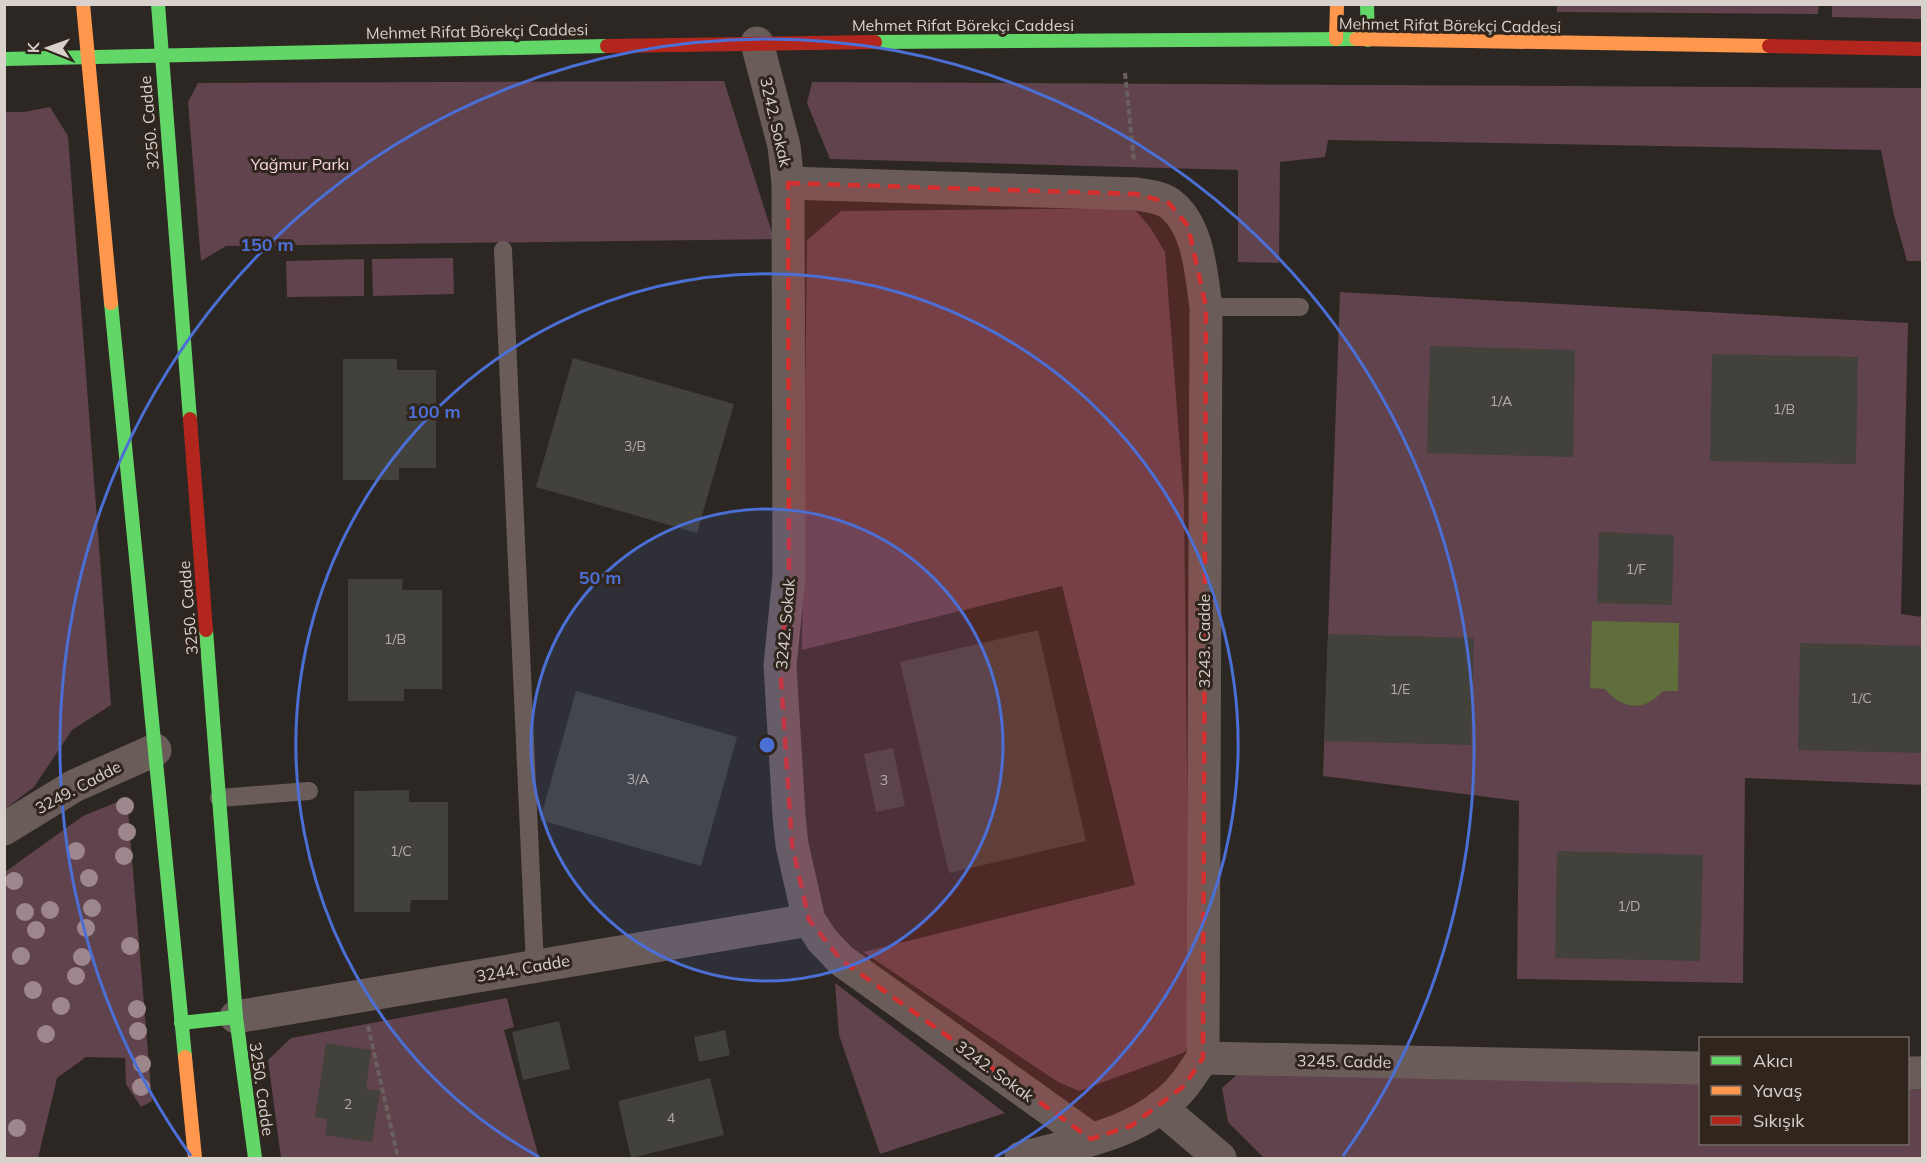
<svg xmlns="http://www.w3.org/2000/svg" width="1927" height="1163" font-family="Mulish,sans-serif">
	<rect width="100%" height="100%" fill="#2c2722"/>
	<g fill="#60434c">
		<polygon points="1819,5 1818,14 1557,12 1557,4"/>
		<polygon points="1832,5 1922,5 1922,19 1832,17"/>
		<polygon points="724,81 774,239 226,246 201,261 188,102 198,83"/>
		<polygon points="812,82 1922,88 1922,261 1907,261 1894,215 1881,150 1328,140 1325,157 1280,162 1279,263 1238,262 1238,170 830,159 807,103"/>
		<polygon points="50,107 68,136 111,705 72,730 34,787 5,809 5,112 24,112"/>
		<polygon points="1133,208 1150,227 1165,252 1184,501 1190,1036 1185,1052 1079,1091 1058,1082 863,952 1135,885 1062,586 802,650 807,240 841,211"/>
		<polygon points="453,258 454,294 373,296 372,259"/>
		<polygon points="364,259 364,296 287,297 286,261"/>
		<polygon points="1340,292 1908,323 1901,614 1922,617 1922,785 1745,778 1743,983 1517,979 1519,801 1323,776"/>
		<polygon points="127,798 152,1101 141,1107 126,1084 125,1058 86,1057 57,1078 38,1158 5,1158 5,872 83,816"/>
		<polygon points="835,983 1005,1113 880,1154 839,1035"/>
		<polygon points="507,998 514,1027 504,1030 539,1158 281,1158 268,1060 291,1038"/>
		<polygon points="1240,1072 1700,1084 1700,1144 1908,1144 1908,1089 1922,1090 1922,1158 1264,1158 1228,1122 1222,1088"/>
	</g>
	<path fill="#5f6e3b" d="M 1592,621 L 1679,623 L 1678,691 L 1663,691 C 1644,712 1623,710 1605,689 L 1590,688 Z"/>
	<g fill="#43413c">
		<polygon points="1430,346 1575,350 1573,457 1427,453"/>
		<polygon points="1712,354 1858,357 1856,464 1710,461"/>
		<polygon points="573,358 734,404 697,533 536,487"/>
		<polygon points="343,359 397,359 397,370 436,370 436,468 399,468 399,480 343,480"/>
		<polygon points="1599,532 1674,535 1672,605 1597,603"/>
		<polygon points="348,579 403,579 402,590 442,590 442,689 404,689 404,701 348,701"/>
		<polygon points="1038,630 1086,841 949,873 900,662"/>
		<polygon points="1328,634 1474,638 1471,745 1325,741"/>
		<polygon points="1800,643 1922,646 1922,753 1798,750"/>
		<polygon points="576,691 737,737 701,866 540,820"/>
		<polygon points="893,748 905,806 876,812 864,754"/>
		<polygon points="409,790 409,802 448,802 448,900 411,900 410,912 354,912 354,791"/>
		<polygon points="1557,851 1703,855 1700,961 1555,958"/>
		<polygon points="559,1021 570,1069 523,1080 512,1032"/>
		<polygon points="725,1030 730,1055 699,1062 694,1037"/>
		<polygon points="326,1043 371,1050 366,1089 380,1091 372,1142 325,1135 327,1119 315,1117"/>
		<polygon points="710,1078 724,1135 631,1158 618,1101"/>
	</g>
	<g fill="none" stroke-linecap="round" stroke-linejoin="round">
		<g stroke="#6a605d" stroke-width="4" stroke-dasharray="6 3" stroke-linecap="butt">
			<polyline points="1125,73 1134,161"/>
			<polyline points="368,1026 398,1158"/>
		</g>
		<g stroke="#6a5c59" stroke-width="18">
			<polyline points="503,250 535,966"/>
			<polyline points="1206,307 1300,307"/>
			<polyline points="219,798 309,791"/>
		</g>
		<g stroke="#6a5c59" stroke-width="33">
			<polyline points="757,43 784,146 788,183 789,576 780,665 789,816 792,845 809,920 822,940 841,960 1091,1139"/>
			<path d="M 788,183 L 1137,194 C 1148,196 1160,197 1169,203 C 1199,225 1201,273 1206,307 L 1203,1058"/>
			<polyline points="4,829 74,786 155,750"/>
			<polyline points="236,1017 809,920"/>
			<polyline points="1908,1073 1922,1073"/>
			<polyline points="1160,1107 1220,1158"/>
			<path d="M 1021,1158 C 1078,1143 1145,1133 1184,1085 C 1191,1076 1197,1066 1203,1058 L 1700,1068"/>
		</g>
		<g stroke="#63d668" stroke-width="14">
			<polyline points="158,4 190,419"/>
			<polyline points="1367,4 1368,40"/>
			<polyline points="875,42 1356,39"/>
			<polyline points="4,59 607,46"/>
			<polyline points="111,303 185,1057"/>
			<polyline points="206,630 236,1017 255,1158"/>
			<polyline points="181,1023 236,1017"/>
		</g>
		<g stroke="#ff974d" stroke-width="14">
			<polyline points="83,4 111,303"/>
			<polyline points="1336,39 1337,4"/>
			<polyline points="1356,39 1769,46"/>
			<polyline points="185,1057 195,1158"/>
		</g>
		<g stroke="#b3261e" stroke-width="14">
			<polyline points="607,46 875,42"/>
			<polyline points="1769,46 1922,49"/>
			<polyline points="190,419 206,630"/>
		</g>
	</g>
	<g fill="#9e878c">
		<circle cx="125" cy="806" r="9"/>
		<circle cx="127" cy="832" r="9"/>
		<circle cx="76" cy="851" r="9"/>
		<circle cx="124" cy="856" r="9"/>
		<circle cx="89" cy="878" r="9"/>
		<circle cx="14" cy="881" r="9"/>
		<circle cx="92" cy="908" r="9"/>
		<circle cx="50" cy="910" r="9"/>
		<circle cx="25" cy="912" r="9"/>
		<circle cx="86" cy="928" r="9"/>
		<circle cx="36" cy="930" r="9"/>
		<circle cx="130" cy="946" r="9"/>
		<circle cx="21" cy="956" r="9"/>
		<circle cx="82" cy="957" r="9"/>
		<circle cx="76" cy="976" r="9"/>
		<circle cx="33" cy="990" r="9"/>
		<circle cx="61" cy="1006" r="9"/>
		<circle cx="137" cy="1009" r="9"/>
		<circle cx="138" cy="1031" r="9"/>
		<circle cx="46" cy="1034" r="9"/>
		<circle cx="142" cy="1064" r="9"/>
		<circle cx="141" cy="1087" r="9"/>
		<circle cx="17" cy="1128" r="9"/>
	</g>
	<path fill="#d63030" fill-opacity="0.2" stroke="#d63030" stroke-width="4.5" stroke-dasharray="12 8" stroke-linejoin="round" d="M 788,183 L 1137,194 L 1169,203 L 1188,226 L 1206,307 L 1203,1058 L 1184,1086 L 1131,1126 L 1091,1139 L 841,960 L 809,920 L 792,845 L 780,665 L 789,576 Z"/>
	<circle cx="767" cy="745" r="236" fill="#4c6fd5" fill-opacity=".12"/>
	<g fill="none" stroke="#4c6fd5" stroke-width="3">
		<circle cx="767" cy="745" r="236"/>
		<path d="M539 1157A471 471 0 1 1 995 1157"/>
		<path d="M191 1156A707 707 0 1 1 1343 1156"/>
	</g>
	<g text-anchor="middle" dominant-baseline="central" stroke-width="6" stroke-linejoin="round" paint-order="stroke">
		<g font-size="14" fill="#b3ada8">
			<text x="1501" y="401">1/A</text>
			<text x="1784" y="409">1/B</text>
			<text x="635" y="446">3/B</text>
			<text x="1636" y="569">1/F</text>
			<text x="395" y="639">1/B</text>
			<text x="1400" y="689">1/E</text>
			<text x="1861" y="698">1/C</text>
			<text x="638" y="779">3/A</text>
			<text x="884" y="780">3</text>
			<text x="401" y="851">1/C</text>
			<text x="1629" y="906">1/D</text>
			<text x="348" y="1104">2</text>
			<text x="671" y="1118">4</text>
		</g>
		<g font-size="16" fill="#d8d1cc" stroke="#30261e">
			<text x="963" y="25">Mehmet Rifat Börekçi Caddesi</text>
			<text transform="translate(1450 25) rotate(1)">Mehmet Rifat Börekçi Caddesi</text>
			<text transform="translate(477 31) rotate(-1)">Mehmet Rifat Börekçi Caddesi</text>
			<text transform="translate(776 122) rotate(77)">3242. Sokak</text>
			<text transform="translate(149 123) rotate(-95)">3250. Cadde</text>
			<text transform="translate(188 608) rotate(-95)">3250. Cadde</text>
			<text transform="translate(785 624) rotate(-85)">3242. Sokak</text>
			<text transform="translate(1204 641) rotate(-90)">3243. Cadde</text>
			<text transform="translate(78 787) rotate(-28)">3249. Cadde</text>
			<text transform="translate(523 968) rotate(-10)">3244. Cadde</text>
			<text transform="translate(1344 1061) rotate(1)">3245. Cadde</text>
			<text transform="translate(995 1071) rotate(36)">3242. Sokak</text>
			<text transform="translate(262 1089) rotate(82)">3250. Cadde</text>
		</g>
		<g font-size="16" fill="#fbd6e2" stroke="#30261e">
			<text x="300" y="164">Yağmur Parkı</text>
		</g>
	</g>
	<circle cx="767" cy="745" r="9" fill="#4c6fd5" stroke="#30261e" stroke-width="3"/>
	<g font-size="18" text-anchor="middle" font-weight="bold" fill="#4c6fd5" stroke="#30261e" stroke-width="6" stroke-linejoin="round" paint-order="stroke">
		<text x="267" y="251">150 m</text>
		<text x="434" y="418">100 m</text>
		<text x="600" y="584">50 m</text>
	</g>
	<rect width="1927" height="1163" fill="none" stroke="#d8d1cc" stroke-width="12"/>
	<rect x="1699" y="1037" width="210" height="108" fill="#30261e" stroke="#736a64" stroke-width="1.5"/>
	<rect x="1711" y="1056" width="30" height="9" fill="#63d668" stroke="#736a64" stroke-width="1.5"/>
	<text x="1753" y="1067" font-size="18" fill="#d8d1cc">Akıcı</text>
	<rect x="1711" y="1086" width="30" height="9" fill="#ff974d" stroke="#736a64" stroke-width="1.5"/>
	<text x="1753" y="1097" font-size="18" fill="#d8d1cc">Yavaş</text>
	<rect x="1711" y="1116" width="30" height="9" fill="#b3261e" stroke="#736a64" stroke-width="1.5"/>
	<text x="1753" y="1127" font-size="18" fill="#d8d1cc">Sıkışık</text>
	<g transform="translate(48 48) rotate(271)" stroke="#30261e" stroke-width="4.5" paint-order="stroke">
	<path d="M0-4.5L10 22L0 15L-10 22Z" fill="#d8d1cc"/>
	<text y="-9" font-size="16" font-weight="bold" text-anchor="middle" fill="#d8d1cc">K</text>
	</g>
</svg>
